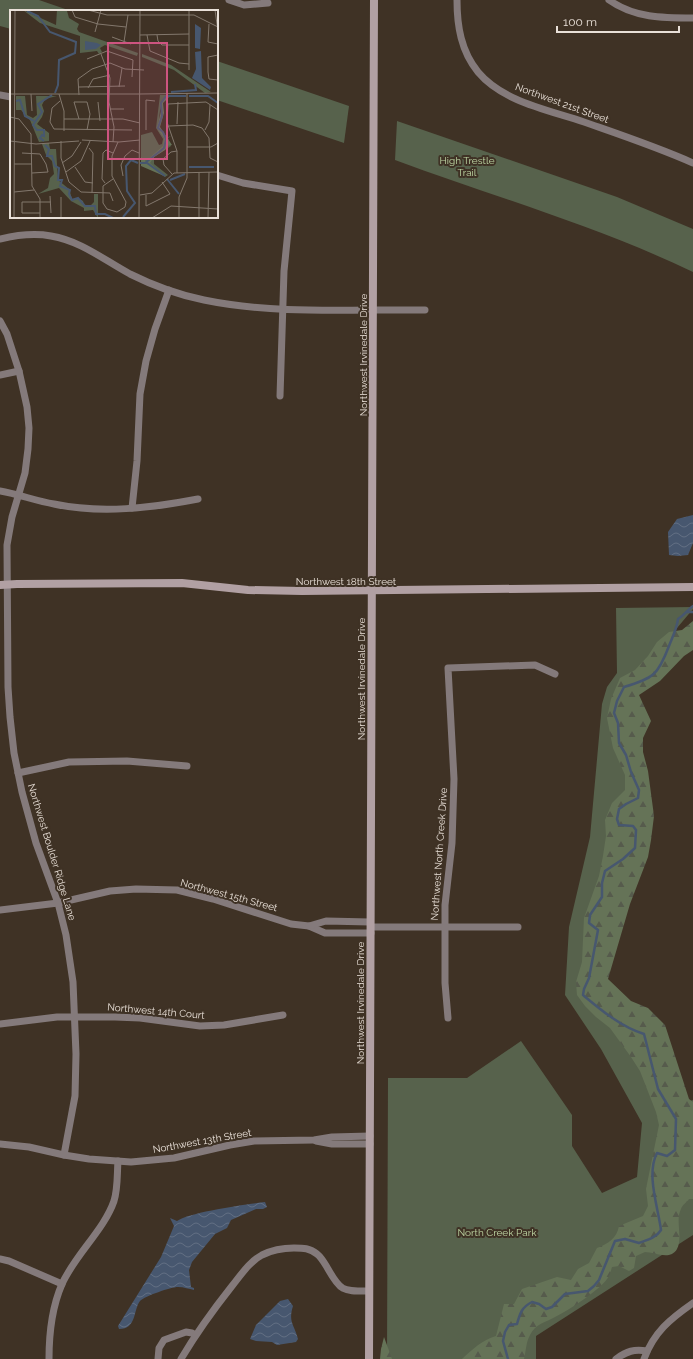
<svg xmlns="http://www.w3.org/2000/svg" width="693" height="1359" font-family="Raleway,sans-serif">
	<defs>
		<pattern id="forest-firs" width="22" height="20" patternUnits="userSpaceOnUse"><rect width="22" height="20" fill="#657357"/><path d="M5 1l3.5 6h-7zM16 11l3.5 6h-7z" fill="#565b4c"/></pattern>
		<pattern id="water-waves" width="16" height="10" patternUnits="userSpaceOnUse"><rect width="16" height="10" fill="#47576f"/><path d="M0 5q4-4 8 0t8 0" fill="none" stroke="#626f83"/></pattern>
	</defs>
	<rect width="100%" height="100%" fill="#3f3225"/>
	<g fill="#57624c">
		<polygon points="0,0 39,0 71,11 11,11 11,29 0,26"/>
		<polygon points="217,61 349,106 344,143 217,100"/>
		<path d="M 397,121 L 617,197 L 693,229 L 693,272 C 597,226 495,197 395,160 Z"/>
		<polygon points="693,607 693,609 624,691 629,775 582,993 639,1041 668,1109 693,1100 693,1235 536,1336 536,1359 387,1359 388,1078 467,1078 521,1041 572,1115 572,1146 602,1193 637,1177 642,1123 601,1049 565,995 569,927 590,837 602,704 607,687 617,673 616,608"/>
	</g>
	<g fill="url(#forest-firs)">
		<path d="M 693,621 L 693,650 L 684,656 L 660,681 L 639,695 L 651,721 L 643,738 L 643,752 L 648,771 L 654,816 L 651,840 L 648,857 L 630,904 L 608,979 L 631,1001 L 648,1008 L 665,1025 L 689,1099 L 693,1102 L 693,1199 L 689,1199 C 687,1202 682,1205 681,1209 C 675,1220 683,1237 677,1249 C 670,1261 655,1252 645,1252 C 642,1253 639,1255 636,1256 L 634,1268 L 629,1271 L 619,1266 L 612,1267 C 611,1269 611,1273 609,1276 C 602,1289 569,1310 555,1317 C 546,1322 535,1324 530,1335 C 526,1342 526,1351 524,1359 L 462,1359 C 473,1349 482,1340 496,1336 L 504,1304 L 514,1304 L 522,1289 L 557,1277 L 571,1280 L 578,1269 L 589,1263 L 597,1248 C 608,1244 617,1238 619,1226 L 643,1216 L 648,1206 L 646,1189 L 659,1125 L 656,1112 L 640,1071 L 631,1057 L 610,1028 L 596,1017 L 585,1006 L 577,995 L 576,982 L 582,962 L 584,918 L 599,876 L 603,856 L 606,836 L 605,820 L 612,803 L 625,790 L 625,775 L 613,748 L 607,718 L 611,699 L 620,678 L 635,670 L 648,656 L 657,642 L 669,632 L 682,630 Z"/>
		<polygon points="384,1337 392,1359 380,1359 381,1349"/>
	</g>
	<g fill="url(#water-waves)">
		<polygon points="693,515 693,543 688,555 678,556 669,555 668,532 677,519"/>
		<path d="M 265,1202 L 267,1207 L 263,1209 L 256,1209 L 231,1220 L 227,1228 L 215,1234 L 192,1262 L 189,1270 L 191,1287 L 194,1288 L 194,1290 C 189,1289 184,1287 178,1287 C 171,1287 145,1296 140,1301 C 133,1310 137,1329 119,1329 L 118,1326 L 161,1257 L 174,1226 L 170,1218 L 177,1221 C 189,1212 248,1204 265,1202 Z"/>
		<path d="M 288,1299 L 293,1306 C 288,1322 294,1324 298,1339 L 296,1342 L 277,1345 L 272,1342 L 256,1341 L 250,1339 L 256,1325 L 280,1301 Z"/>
	</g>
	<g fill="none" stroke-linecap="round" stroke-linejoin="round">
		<g stroke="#47576f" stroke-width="2.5">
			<polyline points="687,612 693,612"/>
			<path d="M 508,1359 L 503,1341 L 505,1332 L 509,1325 L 517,1324 C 520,1313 522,1307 532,1302 L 539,1304 L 546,1309 L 552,1307 L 565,1294 L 588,1291 L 594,1286 L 599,1280 L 615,1241 L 625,1239 L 639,1243 C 647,1240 656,1238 661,1230 C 658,1207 646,1174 657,1153 L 667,1156 L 675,1150 L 676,1119 L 658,1089 L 644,1034 C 621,1027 601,1010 583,995 L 584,989 L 589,978 L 598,930 L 589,923 L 590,915 L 602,897 L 602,883 L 605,871 L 623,859 L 635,848 L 636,830 L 633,826 L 619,825 L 617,819 L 619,809 L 626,804 L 638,798 L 639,790 L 631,772 L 626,755 L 619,743 L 618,723 L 614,713 L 617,701 L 624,687 C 654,678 658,675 669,646 C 673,636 677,628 678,619 C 685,615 687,610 693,606"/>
		</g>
		<g stroke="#847a7b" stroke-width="7">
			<polyline points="229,0 244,5 268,3"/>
			<path d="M 457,0 C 457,26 461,51 478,72 C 503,102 549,110 584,122 C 621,135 657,147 693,163"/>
			<path d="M 609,0 C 634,18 663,18 693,18"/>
			<polyline points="0,95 11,97"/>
			<polyline points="217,175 243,183 292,191 284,271 280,396"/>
			<path d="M 0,239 C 17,235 34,233 51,236 C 81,241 104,260 130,274 C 152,285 179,295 204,300 C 277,315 352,309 425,310"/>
			<polyline points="0,321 7,334 19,371 27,407 29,428 28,449 25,473 12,517 7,545 8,687 10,717 14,753 22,792 36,843 58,903 66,935 73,982 76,1054 75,1096 64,1155"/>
			<polyline points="0,375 19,371"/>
			<path d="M 0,491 C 18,494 36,501 54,504 C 101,514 151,508 198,499"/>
			<polyline points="132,508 137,461 140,394 146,361 155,329 169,290"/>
			<polyline points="18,773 69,762 127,761 187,766"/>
			<polyline points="0,910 58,903 110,891 136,889 177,890 213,899 291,924 309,926 325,933 371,933"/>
			<polyline points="309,926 326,921 370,922"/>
			<polyline points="371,927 518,927"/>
			<polyline points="448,1018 445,983 445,905 452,843 454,779 448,668 535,665 555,674"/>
			<polyline points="0,1024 57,1017 115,1017 140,1018 200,1026 224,1025 283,1015"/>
			<polyline points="316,1141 332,1144 370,1144"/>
			<polyline points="0,1144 29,1147 64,1155 89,1159 131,1162 174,1158 230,1145 254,1141 314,1140 332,1137 370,1136"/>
			<polyline points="0,1259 9,1261 62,1284"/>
			<path d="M 49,1359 C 49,1334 52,1307 62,1284 C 75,1255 104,1230 114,1201 C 118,1188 117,1174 118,1161"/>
			<polyline points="158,1359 159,1348 164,1340 186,1332 192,1333 195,1335"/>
			<path d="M 181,1359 C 197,1332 213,1310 232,1286 C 241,1275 249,1262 262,1255 C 272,1250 283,1248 294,1248 C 303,1248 310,1248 317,1254 C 322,1258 325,1264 328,1269 C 341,1292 343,1291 369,1291"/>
			<path d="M 616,1359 C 627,1351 634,1349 647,1351"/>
			<path d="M 644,1359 C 654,1332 670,1319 693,1303"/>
		</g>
		<g stroke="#b1a0a3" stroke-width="8">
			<polyline points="0,585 17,584 182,583 248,590 302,591 693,587"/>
			<polyline points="369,1359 374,0"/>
		</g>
	</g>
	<g text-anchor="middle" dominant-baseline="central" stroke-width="4" stroke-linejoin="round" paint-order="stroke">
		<g font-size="10" fill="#e9e0d8" stroke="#3f3225">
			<text transform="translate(562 103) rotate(20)">Northwest 21st Street</text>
			<text transform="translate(363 355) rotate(-90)">Northwest Irvinedale Drive</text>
			<text x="346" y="581">Northwest 18th Street</text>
			<text transform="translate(361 679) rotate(-90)">Northwest Irvinedale Drive</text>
			<text transform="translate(52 852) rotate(73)">Northwest Boulder Ridge Lane</text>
			<text transform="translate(439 854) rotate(-86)">Northwest North Creek Drive</text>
			<text transform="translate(229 895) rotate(15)">Northwest 15th Street</text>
			<text transform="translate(360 1003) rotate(-90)">Northwest Irvinedale Drive</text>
			<text transform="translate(156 1011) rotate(5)">Northwest 14th Court</text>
			<text transform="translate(202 1141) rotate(-10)">Northwest 13th Street</text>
		</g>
		<g font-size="10" fill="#c0d9a6" stroke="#3f3225">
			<text x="467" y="160">High Trestle<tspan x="467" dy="12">Trail</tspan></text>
			<text x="497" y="1232">North Creek Park</text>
		</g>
	</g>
	<g transform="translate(10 10)">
		<rect width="208" height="208" fill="#3f3225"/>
		<path d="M 13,0 L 46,15 L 47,0 L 57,1 L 59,8 L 69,14 L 67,19 L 69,22 L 128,43 L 127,46 L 95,35 L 90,38 L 92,42 L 89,44 L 87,41 L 70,43 L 70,26 L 30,13 ZM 132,44 L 161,55 L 201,82 L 195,83 L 164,60 L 132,47 ZM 150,85 L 157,85 L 151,92 L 148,118 L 155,128 L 161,126 L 158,128 L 161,136 L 144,147 L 144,154 L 158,165 L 155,167 L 140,156 L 131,156 L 131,125 L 142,122 L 149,135 L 152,134 L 153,129 L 146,118 ZM 6,86 L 15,86 L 17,105 L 23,108 L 27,105 L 26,86 L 47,86 L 35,89 L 32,95 L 34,101 L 32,107 L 27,114 L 39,123 L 39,131 L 29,132 L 20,110 L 11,100 L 6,100 ZM 39,133 L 40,139 L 46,139 L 48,170 L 59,179 L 62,189 L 68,188 L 73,191 L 74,195 L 79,197 L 84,192 L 84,184 L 88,184 L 88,208 L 83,200 L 74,201 L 74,198 L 61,191 L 49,178 L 28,184 L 38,178 L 40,168 L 44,164 L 42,151 L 36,145 L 32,134 Z" fill="#57624c"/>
		<path d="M 161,85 L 172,85 L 159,87 L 153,93 L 154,103 L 150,117 L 162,135 L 157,136 L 155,140 L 144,147 L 140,153 L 154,166 L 131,156 L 131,147 L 136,151 L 153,136 L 154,128 L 147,118 L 151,101 L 150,95 L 154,88 Z" fill="#657357"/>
		<path d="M 185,14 L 191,18 L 190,39 L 185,38 ZM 75,31 L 87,33 L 91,35 L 86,39 L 75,40 ZM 191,41 L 192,68 L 201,77 L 200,80 L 182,68 L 186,59 L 185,42 Z" fill="#47576f"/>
		<path fill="none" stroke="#47576f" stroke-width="2" d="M 17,1 L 28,6 L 40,22 L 66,32 L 65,43 L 49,50 L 48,75 L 45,83M 161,82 L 186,80 L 185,74M 157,86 L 176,86M 179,86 L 198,86 L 208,93M 6,91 L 10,90 L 15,106 L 24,111M 34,131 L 30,128 L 32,125 L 34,126 L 34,120 L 27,120 L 23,115 L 32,102 L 28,94 L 42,85M 35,135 L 39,139 L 37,146 L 42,146 L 45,156 L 49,158 L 48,170 L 52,170 L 50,176 L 60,180 L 59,184 L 62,190 L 68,188 L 75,196 L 85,196 L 86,204 L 95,204 L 103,208M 130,153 L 137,153 L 155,166M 135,153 L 154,138 L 156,129 L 153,122 L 148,118 L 152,106 L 151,93 L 157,85M 179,157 L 204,157M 157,169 L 169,184M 160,170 L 175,164M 113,207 L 125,193 L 117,181 L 116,156 L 121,150 L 128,153"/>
		<path fill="none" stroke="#83786d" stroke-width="1" d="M 62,0 L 65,7 L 88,14 L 116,17M 78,0 L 97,5 L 184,5 L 208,17M 179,0 L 179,60M 205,0 L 208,21M 199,14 L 198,32 L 208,34M 85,22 L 91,0M 130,25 L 179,24M 137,25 L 140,41 L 169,53 L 179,54M 147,25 L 148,31 L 152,35 L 179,35M 102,27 L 121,34M 114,32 L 118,5M 91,44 L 100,68 L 99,92 L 104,117 L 103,132M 208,45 L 198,47 L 198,62 L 199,69 L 208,70M 77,49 L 97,41 L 123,50 L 122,67M 69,77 L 115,76M 109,77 L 112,58M 78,78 L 83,69 L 100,65M 0,84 L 130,84M 21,84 L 22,101M 49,84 L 54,101 L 54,121M 130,84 L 208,83M 69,85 L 68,69 L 82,59 L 100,53 L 115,59 L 134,60M 50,91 L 42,98 L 40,112 L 44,119 L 122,120M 88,92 L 90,111M 100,99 L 114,99M 0,107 L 9,109 L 21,124 L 22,176 L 30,189 L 30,208M 54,109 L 113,109 L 130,113M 69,109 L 64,92 L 77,92 L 80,104 L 77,120M 167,114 L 168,92M 159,116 L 183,115 L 192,118 L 199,128 L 200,148 L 208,152M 136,120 L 136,90 L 145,91M 195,120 L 199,112 L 200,95M 72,130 L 109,132 L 130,130M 0,131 L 26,134 L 69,131M 51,131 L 51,148 L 59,172 L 71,182 L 100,183 L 103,191M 177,137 L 201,137 L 208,133M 79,138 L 83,143 L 82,183M 12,143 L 30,144 L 36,154 L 38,162 L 22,163M 52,153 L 62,146 L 71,132M 4,154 L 22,154M 65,157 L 75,172 L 83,173M 56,162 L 71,151 L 80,131M 167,163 L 167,141 L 157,112 L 158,94 L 196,92 L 208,100M 162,164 L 154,155 L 153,149 L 161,142 L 167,141M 113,166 L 111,155 L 115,146 L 122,140 L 129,143M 103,169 L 93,176 L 93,193 L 97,199 L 107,202M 95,173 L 92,169 L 93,143 L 96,140 L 103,143M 4,182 L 24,180M 130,185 L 142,183 L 164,163 L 208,162M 136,185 L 136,196 L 160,184 L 152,172M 40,186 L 41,203M 107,202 L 115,197 L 116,192 L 102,166 L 102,146 L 108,132M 30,203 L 12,203 L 12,192 L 41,192M 4,208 L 5,0M 51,208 L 51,187M 129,208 L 130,0M 142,208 L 161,196 L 208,199M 169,208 L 169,187 L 177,168 L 177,83M 189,208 L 189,162M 198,208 L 199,162"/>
		<path fill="#ce5480" fill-opacity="0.15" stroke="#ce5480" stroke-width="2" d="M 98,33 L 157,33 L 157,149 L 98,149 Z"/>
		<rect width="208" height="208" fill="none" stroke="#e9e0d8" stroke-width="2"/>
	</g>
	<path d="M557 26v6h122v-6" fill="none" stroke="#e9e0d8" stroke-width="2"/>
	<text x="563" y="26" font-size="12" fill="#e9e0d8" stroke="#3f3225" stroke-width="3" paint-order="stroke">100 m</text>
</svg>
